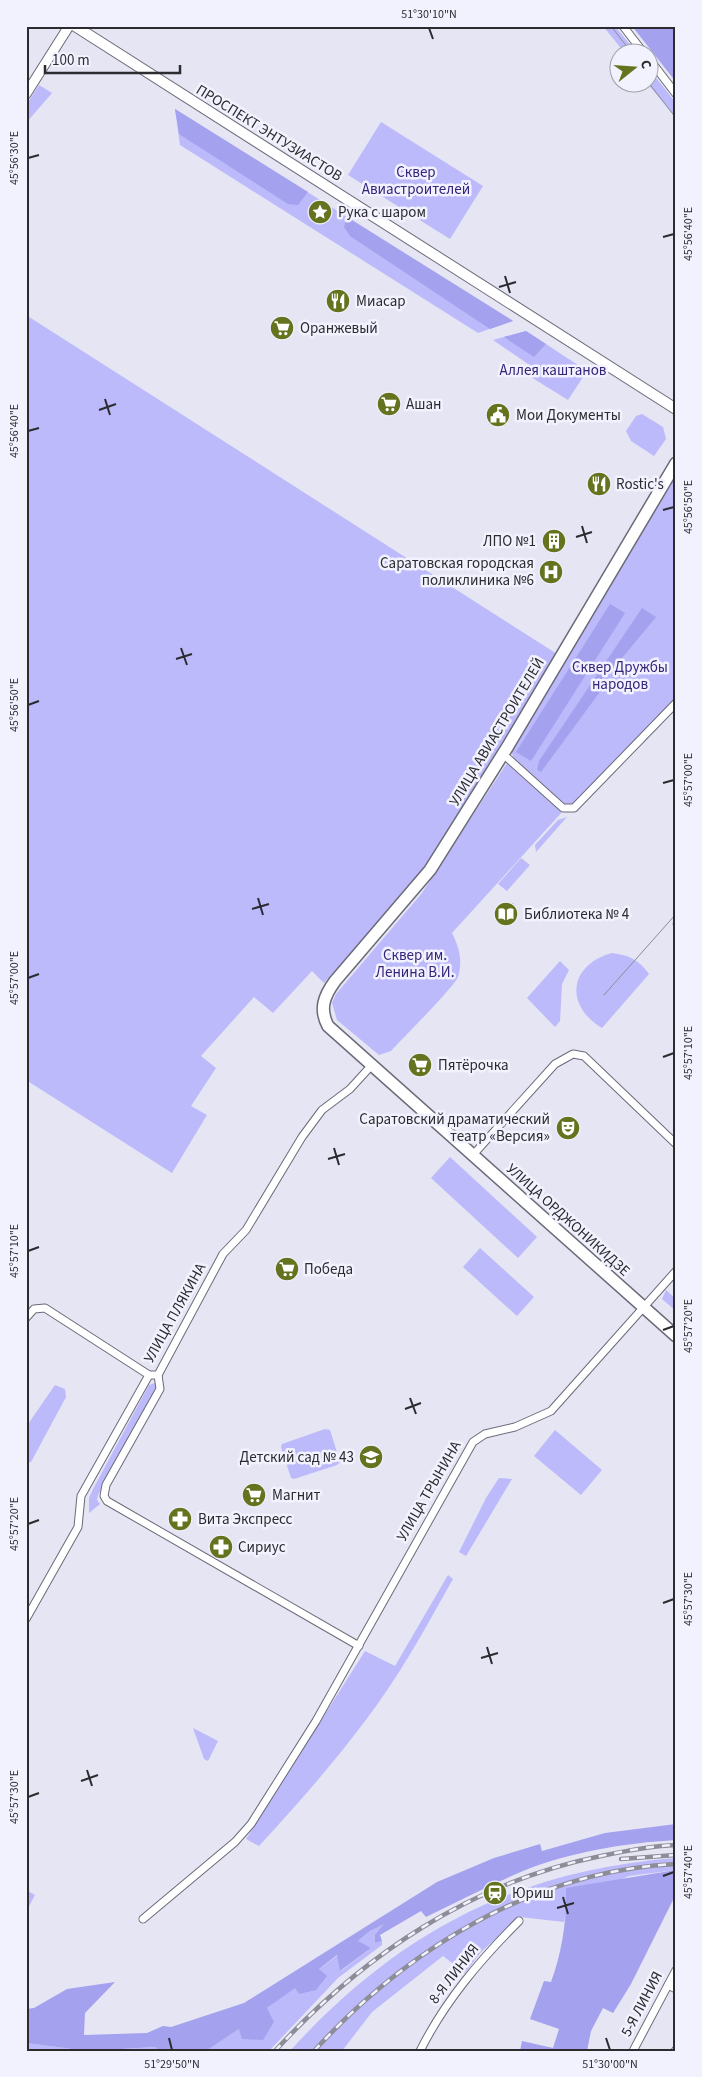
<svg xmlns="http://www.w3.org/2000/svg" width="702" height="2077" font-family="'Source Sans 3',sans-serif">
	<rect width="100%" height="100%" fill="#e5e5f4"/>
	<g fill="#bcbafa">
		<polygon points="603,26 615,26 636,52 624,52"/>
		<polygon points="650,70 676,103 676,118 647,83 650,82"/>
		<polygon points="39,85 52,93 26,123 26,105"/>
		<polygon points="175,109 513,321 478,333 180,145"/>
		<polygon points="381,122 483,186 450,239 348,175"/>
		<polygon points="26,315 557,654 425,868 413,883 324,983 312,971 273,1013 254,997 201,1056 216,1068 191,1106 207,1115 172,1173 26,1080"/>
		<polygon points="526,331 587,371 568,400 526,374 531,366 493,340"/>
		<polygon points="642,414 663,427 666,439 654,456 631,441 626,431 636,416"/>
		<polygon points="676,474 676,699 573,804 562,804 514,761 511,749"/>
		<path d="M 507,763 L 563,811 L 452,933 C 459,947 463,960 458,977 C 455,986 401,1040 391,1051 L 379,1055 L 337,1020 L 332,1003 L 336,994 L 422,893 Z"/>
		<polygon points="567,817 536,852 535,845 558,820"/>
		<polygon points="521,858 530,865 507,891 498,884"/>
		<path d="M 612,953 C 629,955 639,960 649,974 L 602,1028 C 564,1005 569,965 612,953 Z"/>
		<polygon points="560,961 569,970 562,984 560,1021 555,1027 527,998"/>
		<polygon points="450,1157 537,1237 518,1258 431,1178"/>
		<polygon points="480,1248 534,1297 517,1316 463,1267"/>
		<polygon points="666,1290 676,1299 676,1311 662,1299"/>
		<polygon points="155,1383 156,1389 98,1495 97,1500 100,1504 89,1513 89,1498 93,1489 149,1385"/>
		<polygon points="55,1385 65,1389 66,1397 31,1462 26,1463 26,1427"/>
		<polygon points="325,1429 330,1430 340,1462 337,1465 294,1479 291,1478 281,1447 282,1444"/>
		<polygon points="555,1430 602,1470 581,1495 534,1456"/>
		<polygon points="499,1478 512,1479 466,1556 459,1552 486,1498"/>
		<path d="M 448,1575 L 453,1579 C 426,1627 399,1677 365,1721 C 332,1765 296,1806 259,1846 L 246,1839 L 365,1651 L 395,1666 Z"/>
		<polygon points="193,1728 218,1741 208,1761 204,1759"/>
		<path d="M 676,1858 L 676,1870 L 629,1876 L 567,1906 L 564,1922 L 520,1917 L 481,1952 L 465,1973 L 443,1956 L 372,2012 L 342,2051 L 290,2051 C 397,1933 517,1870 676,1858 Z"/>
		<polygon points="26,1890 35,1895 26,1912"/>
		<polygon points="385,1923 375,1943 382,1941 382,1945 338,1978 269,2051 206,2051 239,2029 338,1955 341,1971 371,1948 357,1942 370,1931"/>
		<polygon points="26,2043 87,2051 26,2051"/>
		<polygon points="156,2047 157,2051 94,2051"/>
	</g>
	<g fill="#a4a1ee">
		<polygon points="632,26 672,26 676,31 676,82"/>
		<polygon points="175,109 308,192 298,205 288,204 179,134"/>
		<polygon points="347,217 513,321 490,329 350,236 344,227"/>
		<polygon points="526,331 546,344 534,357 504,337"/>
		<polygon points="610,604 625,613 531,761 516,752"/>
		<polygon points="642,608 656,617 617,664 608,670 605,685 541,772 537,770 539,761"/>
		<path d="M 676,1824 L 676,1840 C 625,1843 570,1852 523,1871 C 490,1885 458,1901 426,1917 L 421,1911 L 380,1935 L 382,1941 L 375,1943 L 375,1935 L 384,1924 L 370,1931 L 358,1941 L 371,1948 L 340,1971 L 337,1955 L 319,1969 L 327,1976 L 316,1990 L 299,1994 L 295,1988 L 267,2008 L 274,2022 L 263,2040 L 242,2039 L 239,2029 L 206,2051 L 157,2051 L 156,2047 L 87,2051 L 26,2043 L 26,2009 L 34,2008 L 67,1989 L 115,1982 L 85,2013 L 84,2035 L 147,2033 L 163,2026 L 171,2027 L 244,2003 L 437,1882 L 494,1858 L 540,1844 L 542,1851 L 605,1833 Z"/>
		<path d="M 676,1870 L 676,1894 L 631,1984 L 613,2013 L 603,2008 L 591,2031 L 587,2051 L 520,2051 L 522,2041 L 553,2048 L 559,2029 L 530,2019 L 544,1981 L 551,1982 C 562,1953 567,1919 566,1888 Z"/>
	</g>
	<g fill="none" stroke-linecap="round" stroke-linejoin="round">
		<g stroke="#6b6b78" stroke-width="9">
			<g id="minor">
				<polyline points="623,26 643,52"/>
				<polyline points="650,60 676,94"/>
				<polyline points="503,754 563,808 574,808 676,703"/>
				<polyline points="472,1156 555,1064 573,1054 584,1056 676,1144"/>
				<polyline points="26,1318 34,1309 45,1308 149,1375"/>
				<polyline points="158,1375 160,1389 106,1485 104,1496 107,1501 359,1646"/>
				<polyline points="26,1619 78,1527 81,1496 149,1375 158,1375 223,1254 246,1230 302,1137 322,1110 350,1089 371,1066"/>
				<polyline points="143,1919 235,1842 251,1824 316,1721 473,1442 485,1434 515,1427 551,1411 676,1271"/>
				<polyline points="668,1985 676,1989"/>
				<path d="M 420,2051 C 445,2001 480,1960 519,1921"/>
				<polyline points="633,2051 676,1970"/>
				<polyline points="675,2051 676,2050"/>
			</g>
		</g>
		<g stroke="#6b6b78" stroke-width="11">
			<polyline id="tertiary" points="26,94 69,26"/>
		</g>
		<g stroke="#6b6b78" stroke-width="12">
			<polyline id="secondary" points="75,26 676,409"/>
		</g>
		<g stroke="#6b6b78" stroke-width="14">
			<path id="primary" d="M 676,463 L 508,746 L 430,870 L 335,981 C 324,996 319,1009 328,1026 L 676,1336"/>
		</g>
		<use href="#minor" stroke="#fff" stroke-width="7"/>
		<use href="#tertiary" stroke="#fff" stroke-width="9"/>
		<use href="#secondary" stroke="#fff" stroke-width="10"/>
		<use href="#primary" stroke="#fff" stroke-width="11"/>
		<g stroke="#8d8d98" stroke-width="1">
			<polyline points="611,26 631,52"/>
			<polyline points="648,82 676,118"/>
			<polyline points="676,914 673,924 676,935"/>
			<polyline points="604,995 676,914"/>
		</g>
		<g stroke="#8d8d98" stroke-width="4.5">
			<g id="rail">
				<polyline points="621,1859 676,1855"/>
				<path d="M 275,2051 C 363,1955 472,1882 601,1856 C 625,1851 651,1846 676,1845"/>
				<path d="M 314,2051 C 408,1948 534,1871 676,1864"/>
			</g>
		</g>
		<use href="#rail" stroke="#f2f2fe" stroke-width="2.5" stroke-dasharray="8" stroke-linecap="butt"/>
	</g>
	<path fill="none" stroke="#2b2b30" stroke-width="2" d="M 429,28 L 433,39M 28,158 L 39,155M 663,237 L 674,234M 505,276 L 510,293M 499,287 L 516,282M 105,399 L 110,415M 99,410 L 116,404M 28,431 L 39,428M 663,510 L 674,507M 582,526 L 587,543M 576,537 L 592,532M 181,648 L 187,665M 176,659 L 192,654M 28,705 L 39,701M 663,783 L 674,780M 258,898 L 263,915M 252,909 L 269,904M 28,978 L 39,974M 663,1057 L 674,1053M 334,1148 L 339,1165M 328,1159 L 345,1154M 28,1251 L 39,1247M 663,1330 L 674,1326M 410,1398 L 416,1414M 405,1409 L 421,1403M 28,1524 L 39,1520M 663,1603 L 674,1599M 487,1647 L 492,1664M 481,1658 L 498,1653M 87,1770 L 92,1786M 81,1781 L 98,1775M 28,1797 L 39,1793M 663,1876 L 674,1872M 563,1897 L 568,1914M 557,1908 L 574,1903M 169,2038 L 172,2050M 606,2038 L 610,2050"/>
	<defs>
		<g id="sight-disc" transform="scale(1.25)"><circle r="9.5" fill="#65731f" stroke="#f2f2fe"/><path d="M0-6L1.8-2.2L6-1.7L2.9 1.2L3.7 5.4L0 3.3L-3.7 5.4L-2.9 1.2L-6-1.7L-1.8-2.2Z" fill="#fff"/></g>
		<g id="restaurant-disc" transform="scale(1.25)"><circle r="9.5" fill="#65731f" stroke="#f2f2fe"/><path d="M-5-6h1v4h1v-4h1v4h1v-4h1v5L-1.5 .5V6h-2V.5L-5-1ZM5-6V6H3V1.5H1.5Q1.5-4 5-6Z" fill="#fff"/></g>
		<g id="supermarket-disc" transform="scale(1.25)"><circle r="9.5" fill="#65731f" stroke="#f2f2fe"/><path d="M-6-5.5h2.5l.6 2H6L4.5 2H-2.5L-4.4-4H-6ZM-1.5 3.2a1.3 1.3 0 1 0 .1 0ZM3 3.2a1.3 1.3 0 1 0 .1 0Z" fill="#fff"/></g>
		<g id="civic-disc" transform="scale(1.25)"><circle r="9.5" fill="#65731f" stroke="#f2f2fe"/><path d="M-.6-6.5H3V-4.5H.6V-3L4-1V1h2V6H-6V1h2V-1L-.6-3ZM-1.2 2.5V6h2.4V2.5Z" fill="#fff"/></g>
		<g id="building-disc" transform="scale(1.25)"><circle r="9.5" fill="#65731f" stroke="#f2f2fe"/><path d="M-4-6H4V6H1V3H-1V6H-4ZM-2.5-4.3h1.7v1.8h-1.7ZM.8-4.3h1.7v1.8H.8ZM-2.5-1h1.7V.8h-1.7ZM.8-1h1.7V.8H.8Z" fill="#fff"/></g>
		<g id="hospital-disc" transform="scale(1.25)"><circle r="9.5" fill="#65731f" stroke="#f2f2fe"/><path d="M-5-5h3v3.5h4V-5h3V5h-3V1.5h-4V5h-3Z" fill="#fff"/></g>
		<g id="library-disc" transform="scale(1.25)"><circle r="9.5" fill="#65731f" stroke="#f2f2fe"/><path d="M-6-4Q-3-5.5-.7-3.5V5Q-3 3-6 4ZM6-4Q3-5.5 .7-3.5V5Q3 3 6 4Z" fill="#fff"/></g>
		<g id="theatre-disc" transform="scale(1.25)"><circle r="9.5" fill="#65731f" stroke="#f2f2fe"/><path d="M-5-5.5Q0-4 5-5.5V0Q5 5 0 6Q-5 5-5 0ZM-3.3-2.5H-1v1.5H-3.3ZM1-2.5H3.3v1.5H1ZM-2.8 1Q0 5.5 2.8 1Z" fill="#fff"/></g>
		<g id="school-disc" transform="scale(1.25)"><circle r="9.5" fill="#65731f" stroke="#f2f2fe"/><path d="M0-5L7-2L0 1L-7-2ZM-4 1L0 2.5L4 1V4Q0 6-4 4Z" fill="#fff"/></g>
		<g id="pharmacy-disc" transform="scale(1.25)"><circle r="9.5" fill="#65731f" stroke="#f2f2fe"/><path d="M-2-6h4v4h4v4h-4v4h-4v-4h-4v-4h4Z" fill="#fff"/></g>
		<g id="station-disc" transform="scale(1.25)"><circle r="9.5" fill="#65731f" stroke="#f2f2fe"/><path d="M-3-6H3Q5-6 5-4V2Q5 4 3 4L4.5 6H3L1.5 4h-3L-3 6H-4.5L-3 4Q-5 4-5 2V-4Q-5-6-3-6ZM-3.5-4v3h7v-3ZM-3.5 1v1.5H-2V1ZM2 1v1.5H3.5V1Z" fill="#fff"/></g>
	</defs>
	<g fill-rule="evenodd">
		<use href="#sight-disc" x="320" y="212"/>
		<use href="#restaurant-disc" x="338" y="301"/>
		<use href="#supermarket-disc" x="282" y="328"/>
		<use href="#supermarket-disc" x="389" y="404"/>
		<use href="#civic-disc" x="498" y="415"/>
		<use href="#restaurant-disc" x="599" y="484"/>
		<use href="#building-disc" x="554" y="541"/>
		<use href="#hospital-disc" x="551" y="572"/>
		<use href="#library-disc" x="506" y="914"/>
		<use href="#supermarket-disc" x="420" y="1065"/>
		<use href="#theatre-disc" x="568" y="1128"/>
		<use href="#supermarket-disc" x="287" y="1269"/>
		<use href="#school-disc" x="371" y="1457"/>
		<use href="#supermarket-disc" x="254" y="1495"/>
		<use href="#pharmacy-disc" x="180" y="1519"/>
		<use href="#pharmacy-disc" x="221" y="1547"/>
		<use href="#station-disc" x="495" y="1893"/>
	</g>
	<g text-anchor="middle" dominant-baseline="central" stroke-width="5" stroke-linejoin="round" paint-order="stroke">
		<g font-size="15" fill="#2b2b30" stroke="#f2f2fe">
			<text transform="translate(269 133) rotate(32)">ПРОСПЕКТ ЭНТУЗИАСТОВ</text>
			<text transform="translate(497 732) rotate(-59)">УЛИЦА АВИАСТРОИТЕЛЕЙ</text>
			<text transform="translate(568 1220) rotate(42)">УЛИЦА ОРДЖОНИКИДЗЕ</text>
			<text transform="translate(175 1313) rotate(-61)">УЛИЦА ПЛЯКИНА</text>
			<text transform="translate(429 1491) rotate(-60)">УЛИЦА ТРЫНИНА</text>
			<text transform="translate(454 1974) rotate(-52)">8-Я ЛИНИЯ</text>
			<text transform="translate(642 2004) rotate(-62)">5-Я ЛИНИЯ</text>
		</g>
		<g font-size="15" fill="#35247b" stroke="#f2f2fe">
			<text x="416" y="172">Сквер<tspan x="416" dy="17">Авиастроителей</tspan></text>
			<text x="553" y="370">Аллея каштанов</text>
			<text x="620" y="667">Сквер Дружбы<tspan x="620" dy="17">народов</tspan></text>
			<text x="415" y="955">Сквер им.<tspan x="415" dy="17">Ленина В.И.</tspan></text>
		</g>
		<g font-size="15" fill="#2b2b30" stroke="#f2f2fe" text-anchor="start">
			<text x="338" y="212">Рука с шаром</text>
			<text x="356" y="301">Миасар</text>
			<text x="300" y="328">Оранжевый</text>
			<text x="406" y="404">Ашан</text>
			<text x="516" y="415">Мои Документы</text>
			<text x="616" y="484">Rostic's</text>
			<text x="536" y="541" text-anchor="end">ЛПО №1</text>
			<text x="534" y="563" text-anchor="end">Саратовская городская<tspan x="534" dy="17">поликлиника №6</tspan></text>
			<text x="524" y="914">Библиотека № 4</text>
			<text x="438" y="1065">Пятёрочка</text>
			<text x="550" y="1119" text-anchor="end">Саратовский драматический<tspan x="550" dy="17">театр «Версия»</tspan></text>
			<text x="304" y="1269">Победа</text>
			<text x="354" y="1457" text-anchor="end">Детский сад № 43</text>
			<text x="272" y="1495">Магнит</text>
			<text x="198" y="1519">Вита Экспресс</text>
			<text x="238" y="1547">Сириус</text>
			<text x="512" y="1893">Юриш</text>
		</g>
	</g>
	<rect width="702" height="2077" fill="none" stroke="#f2f2fe" stroke-width="55"/>
	<g transform="translate(634 68) rotate(73)"><circle r="24" fill="#f2f2fe" stroke="#a2a2ac"/>
	<path d="M0-4L9 19L0 12L-9 19Z" fill="#65731f"/>
	<text y="-8" font-size="14" font-weight="bold" text-anchor="middle" fill="#2b2b30">С</text>
	</g>
	<path d="M45 65v8h135v-8" fill="none" stroke="#2b2b30" stroke-width="2.5"/>
	<text x="52" y="65" font-size="15" fill="#2b2b30" stroke="#f2f2fe" stroke-width="4" paint-order="stroke">100 m</text>
	<rect x="28" y="28" width="646" height="2022" fill="none" stroke="#2b2b30" stroke-width="2"/>
	<g font-size="12" text-anchor="middle" fill="#2b2b30">
		<text x="429" y="18">51°30'10"N</text>
		<text transform="translate(14 158) rotate(-90)" y="4">45°56'30"E</text>
		<text transform="translate(688 234) rotate(-90)" y="4">45°56'40"E</text>
		<text transform="translate(14 431) rotate(-90)" y="4">45°56'40"E</text>
		<text transform="translate(688 507) rotate(-90)" y="4">45°56'50"E</text>
		<text transform="translate(14 705) rotate(-90)" y="4">45°56'50"E</text>
		<text transform="translate(688 780) rotate(-90)" y="4">45°57'00"E</text>
		<text transform="translate(14 978) rotate(-90)" y="4">45°57'00"E</text>
		<text transform="translate(688 1053) rotate(-90)" y="4">45°57'10"E</text>
		<text transform="translate(14 1251) rotate(-90)" y="4">45°57'10"E</text>
		<text transform="translate(688 1326) rotate(-90)" y="4">45°57'20"E</text>
		<text transform="translate(14 1524) rotate(-90)" y="4">45°57'20"E</text>
		<text transform="translate(688 1599) rotate(-90)" y="4">45°57'30"E</text>
		<text transform="translate(14 1797) rotate(-90)" y="4">45°57'30"E</text>
		<text transform="translate(688 1872) rotate(-90)" y="4">45°57'40"E</text>
		<text x="172" y="2068">51°29'50"N</text>
		<text x="610" y="2068">51°30'00"N</text>
	</g>
</svg>
